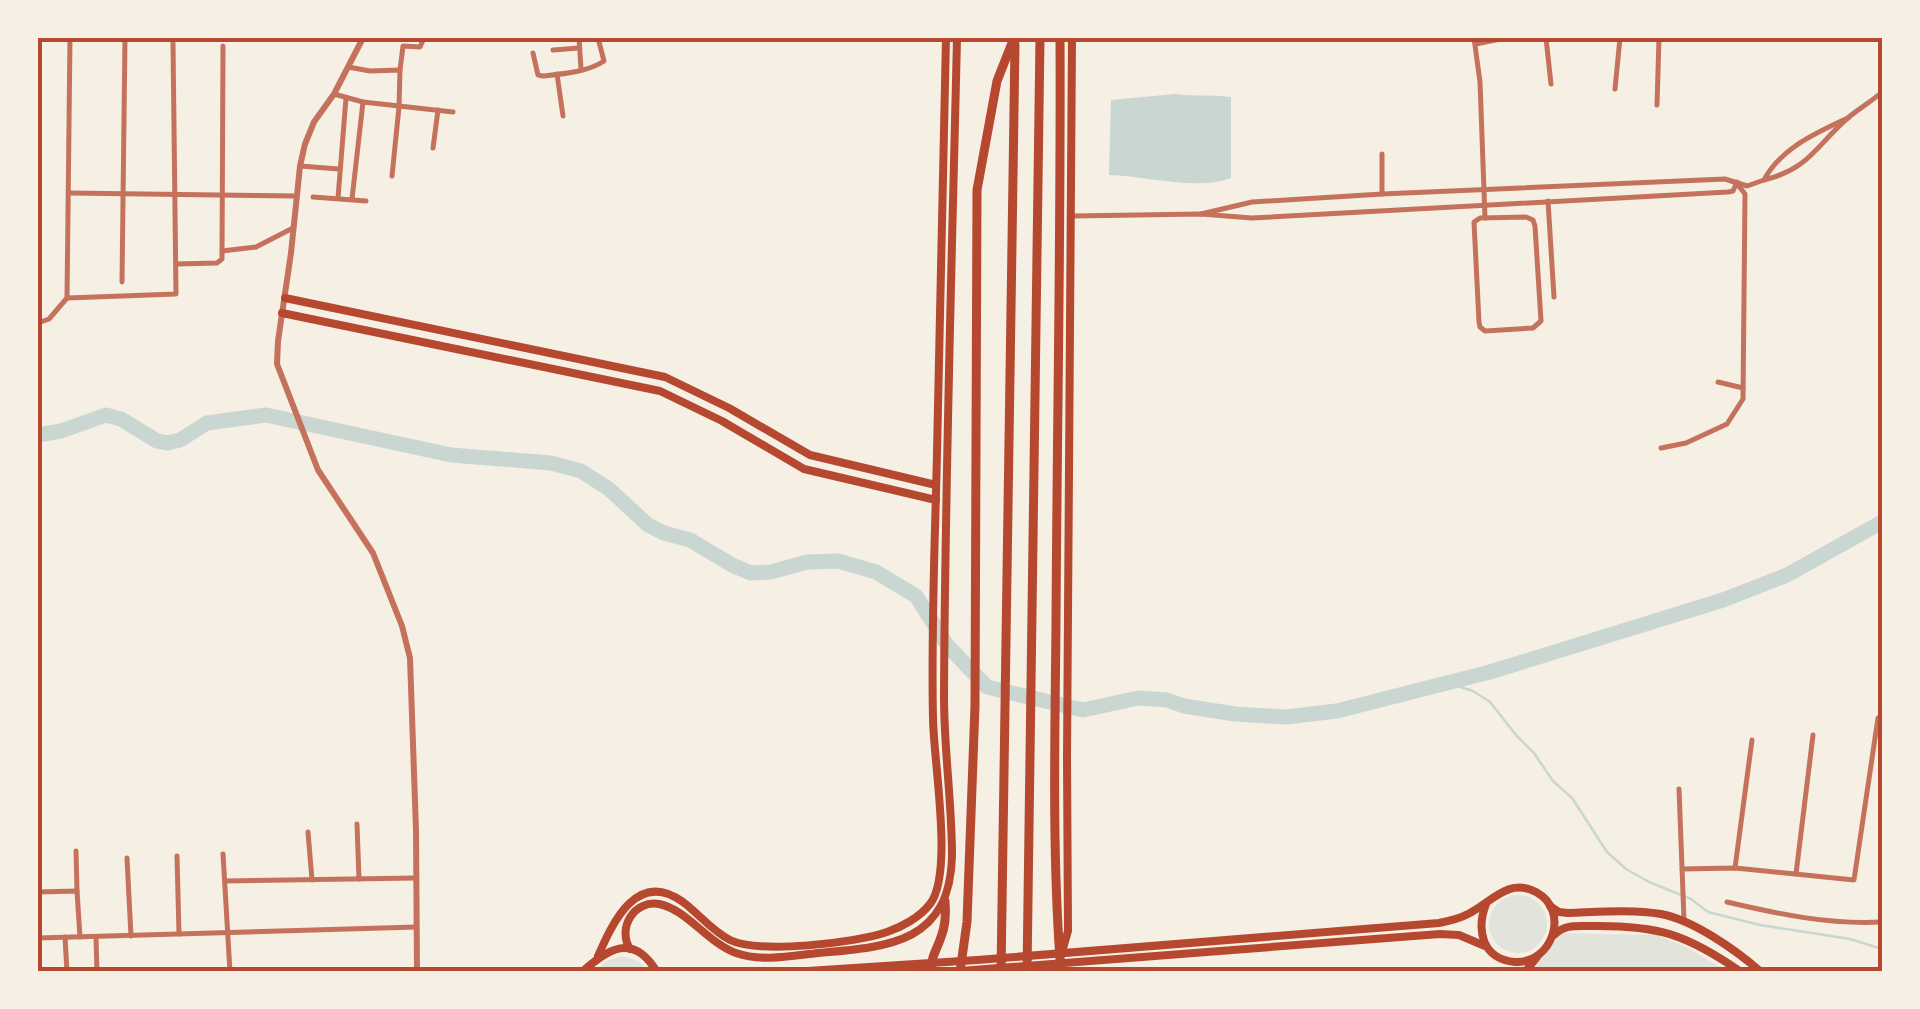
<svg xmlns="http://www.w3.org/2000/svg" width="1920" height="1009" font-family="Raleway,sans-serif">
	<rect width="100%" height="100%" fill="#f6efe4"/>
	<g fill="#e2e4dc">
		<circle cx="1518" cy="924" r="29"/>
		<polygon points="1562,933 1657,935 1686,947 1727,971 1530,972"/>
		<polygon points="622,956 639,961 648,971 596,971 606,961"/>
	</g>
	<path fill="#c9d6d2" d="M 1175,94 C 1194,97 1212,94 1231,97 L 1231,178 C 1195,191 1148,176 1109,175 L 1111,100 Z"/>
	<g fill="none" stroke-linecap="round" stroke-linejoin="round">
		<polyline stroke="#c9d6d2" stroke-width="2.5" points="1447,683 1473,691 1490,702 1516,735 1534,753 1553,781 1572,798 1607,852 1626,869 1649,882 1691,899 1708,912 1760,925 1850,939 1882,949"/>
		<polyline stroke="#c9d6d2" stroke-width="15" points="38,435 61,431 106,415 121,419 157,441 168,443 180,440 207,423 266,415 451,455 551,463 581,471 609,489 648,525 664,533 690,540 732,565 751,573 771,572 807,562 838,561 876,572 916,596 947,645 987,687 1083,710 1138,698 1167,700 1184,706 1235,714 1286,717 1337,711 1490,672 1723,600 1787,575 1882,522"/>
		<g stroke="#c5725c" stroke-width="5">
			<polyline points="70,38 67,298 176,294 173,43"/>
			<polyline points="427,38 435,39 438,38"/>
			<polyline points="579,38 581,69"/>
			<polyline points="1474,38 1480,82 1485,218"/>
			<polyline points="1546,38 1551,84"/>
			<polyline points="1476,44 1505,38"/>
			<polyline points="553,50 579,48"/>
			<path d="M 533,53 L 538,75 L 543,76 C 563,74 588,72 604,61 L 598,38"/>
			<polyline points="348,67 370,71 400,70 399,107 392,176"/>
			<polyline points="400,70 403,46 420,47 424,38"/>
			<polyline points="557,74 563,116"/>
			<polyline points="1615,89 1620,38"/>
			<polyline points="334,94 363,102 453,112"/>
			<polyline points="1657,105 1659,38"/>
			<polyline points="433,148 438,110"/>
			<polyline points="1382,154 1382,194"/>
			<polyline points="300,166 339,169"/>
			<path d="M 1764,180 C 1810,169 1817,144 1849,117 C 1860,108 1872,101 1882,92"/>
			<polyline points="69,193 296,196"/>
			<polyline points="313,197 366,201"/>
			<polyline points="338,198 346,98"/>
			<polyline points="352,199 363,102"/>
			<polyline points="1548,201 1554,297"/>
			<path d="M 1201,214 L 1252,202 L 1382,194 L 1725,179 L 1747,186 L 1764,180 C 1781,148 1816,133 1848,118"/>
			<polyline points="1072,216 1201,214 1252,218 1728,192 1733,191 1737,182"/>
			<polygon points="1526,217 1533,220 1535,226 1541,321 1533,328 1485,331 1480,327 1479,322 1474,222 1480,218"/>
			<polyline points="222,251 256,247 293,228"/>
			<polyline points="176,264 217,263 222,259 223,46"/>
			<polyline points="122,282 125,38"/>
			<polyline points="38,323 49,319 67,298"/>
			<polyline points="1718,382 1743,388"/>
			<polyline points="1661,448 1686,443 1727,424 1743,399 1745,194 1738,185"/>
			<polyline points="1679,789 1684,920"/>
			<polyline points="357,824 359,879"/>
			<polyline points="308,832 312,880"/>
			<polyline points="76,851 77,891"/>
			<polyline points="223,854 230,972"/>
			<polyline points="177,856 179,934"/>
			<polyline points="127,858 131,936"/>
			<polyline points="1735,868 1752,740"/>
			<polyline points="1682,869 1735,868 1854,880 1878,718"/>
			<polyline points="1796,874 1813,735"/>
			<polyline points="225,881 415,878"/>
			<polyline points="38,892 77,891 80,937"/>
			<path d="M 1727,902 C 1778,914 1830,925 1882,922"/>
			<polyline points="65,937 67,972"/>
			<polyline points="96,937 97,972"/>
			<polyline points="38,938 416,927"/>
		</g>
		<polyline stroke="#c5725c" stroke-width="6" points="363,38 334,94 314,122 305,144 300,166 291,253 278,341 277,364 318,470 373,553 402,626 410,658 416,830 417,972"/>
		<g stroke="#b5482f" stroke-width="8">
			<polyline points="285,298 665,377 729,408 810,455 936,485"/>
			<polyline points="282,313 660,391 722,421 804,469 936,500"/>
			<path d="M 630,949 C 617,928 634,900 659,904 C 686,909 708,943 736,953 C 762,962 791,956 818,953 C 889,947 950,943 952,856 C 952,803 944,750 944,697 C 945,477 952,257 957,38"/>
			<path d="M 598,956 C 613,922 637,869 683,902 C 699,914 712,931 730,940 C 759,954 856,943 887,932 C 902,927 920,917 930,904 C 954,873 933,759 933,717 C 931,629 935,541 937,453 C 940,314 943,176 946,38"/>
			<polyline points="1060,972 1060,959 1068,931 1067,757 1072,38"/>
			<polyline points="1351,972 1393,972"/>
			<polyline points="1525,972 1537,957"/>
		</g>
		<g stroke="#b5482f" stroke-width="8">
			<path d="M 1550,906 L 1559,912 L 1568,913 C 1598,912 1631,909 1661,914 C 1693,920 1736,950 1761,972"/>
			<path d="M 1554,935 C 1565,924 1577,926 1591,926 C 1658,925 1686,934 1741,972"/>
			<path d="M 582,972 C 608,949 633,932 657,972"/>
			<path d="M 792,972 L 977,960 L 1439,923 C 1449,921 1459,919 1468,914 C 1491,903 1508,877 1536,892 C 1571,911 1552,964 1515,962 C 1482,959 1476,930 1486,904"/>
			<polyline points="947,972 1440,934 1459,935 1485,946"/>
		</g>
		<g stroke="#b5482f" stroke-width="9">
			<path d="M 1060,38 C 1061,233 1057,428 1056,624 C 1055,735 1052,847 1060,959"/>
			<path d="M 932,972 C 930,957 937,950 941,937 C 946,925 946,913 945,901"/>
			<polyline points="960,972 967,922 975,706 977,190 997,81 1014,38"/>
			<polyline points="1001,972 1015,44"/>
			<polyline points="1027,972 1040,38"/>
		</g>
	</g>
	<rect width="1920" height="1009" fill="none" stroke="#f6efe4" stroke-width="80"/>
	<rect x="40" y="40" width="1840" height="929" fill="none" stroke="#b5482f" stroke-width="4"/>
</svg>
